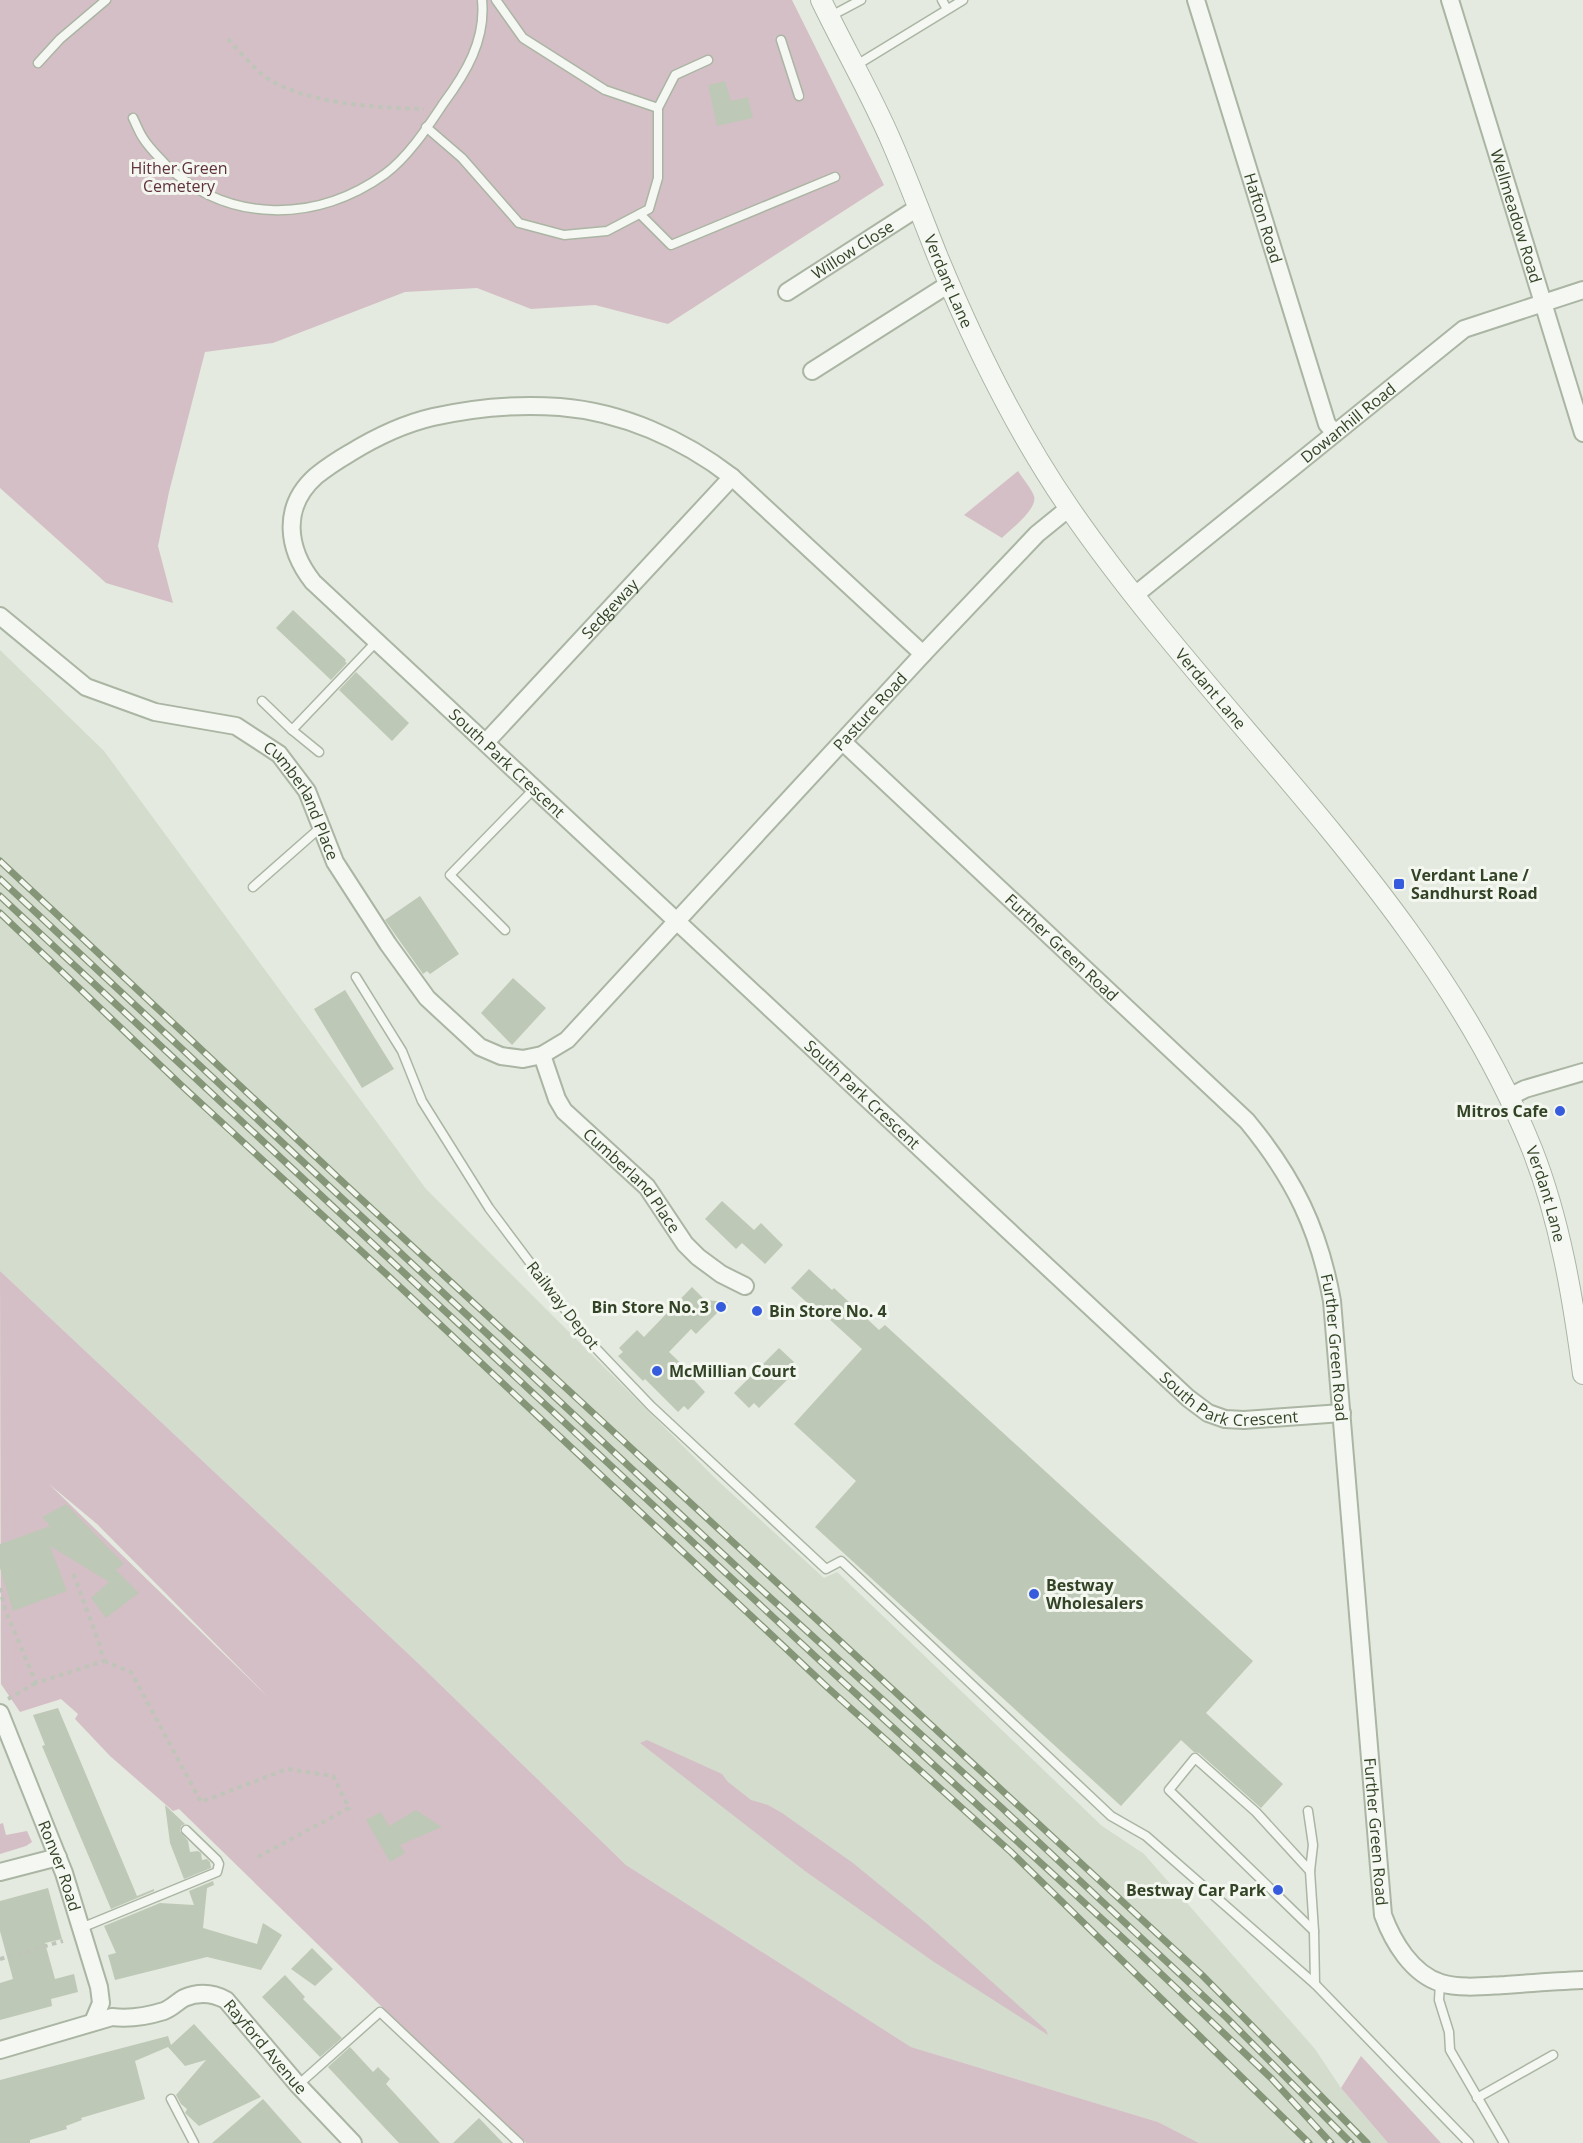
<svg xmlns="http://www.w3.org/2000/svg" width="1583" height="2143" font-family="'Open Sans',sans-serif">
	<rect width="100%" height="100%" fill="#e4eadf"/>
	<polygon fill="#d3dccd" points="0,650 104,751 426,1189 717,1480 824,1578 837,1572 1102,1826 1144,1854 1315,2049 1341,2088 1388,2143 1199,2143 1158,2122 911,2047 626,1865 418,1663 0,1271"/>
	<g fill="#d5bfc6" fill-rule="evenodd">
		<polygon points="0,0 792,0 884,185 668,324 595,305 531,309 477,288 405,292 273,343 205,352 169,492 158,546 173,603 106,583 0,488"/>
		<path d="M 1018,471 C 1023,479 1031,488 1034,496 C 1038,509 1011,529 1002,538 L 964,515 Z"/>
		<path d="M 0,1271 L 418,1663 L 626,1865 L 911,2047 L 1158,2122 L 1199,2143 L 526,2143 L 421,2045 L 179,1809 L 173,1811 L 110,1756 L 75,1719 L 78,1714 L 61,1699 L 20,1712 L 1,1684 ZM 49,1484 L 97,1524 L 268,1697 Z"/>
		<polygon points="647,1740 722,1774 728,1782 751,1800 768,1805 782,1813 853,1863 925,1922 1046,2030 1048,2035 934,1962 805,1871 640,1743"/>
		<polygon points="3,1823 6,1835 27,1831 32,1842 26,1846 0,1854 0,1824"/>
		<polygon points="1361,2056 1441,2143 1388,2143 1341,2088"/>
	</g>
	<g fill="#bec8b6">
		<polygon points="725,81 731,101 748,97 753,118 717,126 708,85"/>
		<polygon points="293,610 346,660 345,662 347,663 331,680 276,628"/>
		<polygon points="356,672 409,723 392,741 339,690"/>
		<polygon points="420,896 459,954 430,974 427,971 423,974 385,920"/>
		<polygon points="513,978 546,1008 512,1045 481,1013"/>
		<polygon points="345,990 394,1069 362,1088 314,1009"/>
		<polygon points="722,1201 754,1230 761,1223 783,1245 765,1264 742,1243 736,1249 705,1219"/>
		<polygon points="809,1269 832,1290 834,1288 879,1330 885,1325 1253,1661 1206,1713 1283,1784 1261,1808 1199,1753 1194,1752 1181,1740 1121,1806 815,1527 856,1481 794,1424 862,1349 816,1307 814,1309 791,1288"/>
		<polygon points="692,1287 705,1300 728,1302 696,1334 691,1329 669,1352 696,1378 694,1380 705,1392 688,1410 684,1406 678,1412 645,1379 643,1381 618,1356 623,1352 619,1348 637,1330 644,1337"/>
		<polygon points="779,1348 794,1362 789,1367 795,1372 759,1408 754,1403 749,1408 734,1393"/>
		<polygon points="66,1504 124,1564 116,1570 139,1593 106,1618 91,1598 109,1582 50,1546 67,1591 13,1611 0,1568 0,1544 50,1526 42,1517"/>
		<polygon points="58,1708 137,1896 154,1889 154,1891 111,1909 42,1746 45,1745 33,1715"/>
		<polygon points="165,1805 185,1824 181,1826 180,1831 188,1841 190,1852 198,1851 201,1853 202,1860 207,1859 210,1862 211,1868 184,1879 170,1843"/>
		<polygon points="416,1810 442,1827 400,1845 405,1853 390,1862 366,1820 381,1812 389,1826"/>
		<polygon points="213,1881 214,1885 207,1888 203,1928 257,1944 263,1923 282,1935 261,1970 207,1957 115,1980 108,1955 116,1953 104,1926 160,1903 194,1905 189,1891"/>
		<polygon points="48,1888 62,1939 45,1943 55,1979 74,1974 78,1992 51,1999 52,2006 0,2020 0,1983 13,1979 0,1931 0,1901"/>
		<polygon points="312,1948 333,1969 315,1986 291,1969"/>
		<polygon points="285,1975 305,1997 303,1999 342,2038 320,2057 262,1997"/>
		<polygon points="194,2024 261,2097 199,2126 185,2113 187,2109 181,2104 176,2095 206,2060 185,2066 168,2047 135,2061 145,2099 81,2118 82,2120 66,2126 67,2129 30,2140 30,2143 0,2143 0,2080 168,2036 171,2045"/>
		<polygon points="350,2047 373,2072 378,2067 390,2079 386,2084 440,2143 399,2143 382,2125 328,2067"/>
		<polygon points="263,2099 302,2143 212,2143"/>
		<polygon points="479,2118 503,2143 453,2143"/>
	</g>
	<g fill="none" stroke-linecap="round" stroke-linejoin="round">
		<g stroke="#abb5a4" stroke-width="11">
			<g id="service">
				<polyline points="496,0 523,38 605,90 658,108"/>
				<polyline points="942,0 947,9"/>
				<polyline points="829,17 861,0"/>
				<polyline points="781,40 799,96"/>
				<polyline points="38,63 60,39 106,0"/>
				<polyline points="855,66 963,0"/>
				<path d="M 133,118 C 136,124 139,132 143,138 C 149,148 159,157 167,166 C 229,224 317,223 385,174 C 408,157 427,128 443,104 C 466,73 486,40 482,0"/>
				<polyline points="426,127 462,158 519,223 564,235 607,231 649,209 658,178 658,108 675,75 708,60"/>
				<polyline points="640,214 671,245 835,177"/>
				<polyline points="262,701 292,730 377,641"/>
				<polyline points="292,730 319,752"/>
				<polyline points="253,887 321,827"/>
				<polyline points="505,930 450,875 535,788"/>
				<polyline points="356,977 402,1051 422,1101 489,1208 588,1340 651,1406 826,1569 841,1561 1111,1816 1146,1836 1315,1984 1469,2143"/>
				<polyline points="1308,1811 1313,1845 1310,1871 1314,1931 1315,1984"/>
				<polyline points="1310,1871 1256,1812 1195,1758 1169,1790 1314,1931"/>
				<polyline points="81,1928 217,1872 219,1864 217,1860 186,1830"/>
				<polyline points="1440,1983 1439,2000 1449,2032 1450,2050 1504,2143"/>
				<polyline points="298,2085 380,2012 519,2143"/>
				<polyline points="1477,2098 1553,2055"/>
				<polyline points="171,2099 194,2143"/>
			</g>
		</g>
		<g stroke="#abb5a4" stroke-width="20">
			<g id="minor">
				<path id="s1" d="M 1196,0 L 1327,424 L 1335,433"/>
				<path id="s2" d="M 1450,0 L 1583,433"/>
				<path id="s3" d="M 787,292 L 919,207"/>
				<polyline points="812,371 949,284"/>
				<path id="s4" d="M 1135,595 L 1464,329 L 1583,290"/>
				<path id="s5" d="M 0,616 L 86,687 L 155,712 L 236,726 L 279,754 L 307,791 L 335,862 L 388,944 L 427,998 L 480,1047 L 501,1056 L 523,1059 L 542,1055 L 567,1040 L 923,654 L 1037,534 L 1069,508"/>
				<path id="s6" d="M 923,654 L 732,477 C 683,439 622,412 560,407 C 519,404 473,408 433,417 C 403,424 376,437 350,453 C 338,460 326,468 316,476 C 281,507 287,549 313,582 L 1188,1398 L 1208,1413 L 1225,1419 L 1244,1420 L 1342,1413"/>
				<path id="s7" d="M 486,742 L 732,477"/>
				<path id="s8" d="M 843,742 L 1247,1121 C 1294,1178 1319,1229 1332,1301 L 1383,1915 C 1393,1942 1412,1974 1441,1983 C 1460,1989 1485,1986 1505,1985 C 1531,1983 1557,1981 1583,1980"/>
				<path id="s9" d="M 542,1055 L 557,1099 L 564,1111 L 647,1187 L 685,1244 L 698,1257 L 721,1274 L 745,1286"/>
				<polyline points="1509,1097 1525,1089 1583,1072"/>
				<path id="s10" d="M 0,1713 L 64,1873 L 99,1987 L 101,2003 L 93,2022"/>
				<polyline points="0,1872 58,1857"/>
				<path id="s11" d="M 0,2050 L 112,2017 C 129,2019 148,2016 164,2011 C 172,2008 177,2002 184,1998 C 198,1992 213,1993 226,2000 L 298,2085 L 353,2143"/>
			</g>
		</g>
		<g stroke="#abb5a4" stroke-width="22">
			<g id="tertiary">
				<path id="s12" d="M 821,0 C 844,48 871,94 892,143 C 908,180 922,217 937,255 C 973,342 1016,431 1070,509 C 1219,725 1432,901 1532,1149 C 1560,1220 1573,1298 1583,1374"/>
			</g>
		</g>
		<g stroke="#bfc5b9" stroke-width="4" stroke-dasharray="4.5 4.5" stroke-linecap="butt">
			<path d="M 228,39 C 240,52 253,68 267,78 C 307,104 378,108 424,109"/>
			<polyline points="0,1588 5,1609 36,1683 104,1661 98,1640 73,1573"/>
			<polyline points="104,1661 131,1672 201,1802 287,1769 333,1776 349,1808 254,1859"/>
			<polyline points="8,1699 36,1683"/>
			<polyline points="0,1959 63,1941"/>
		</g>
		<use href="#service" stroke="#f5f8f2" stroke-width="8"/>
		<use href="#minor" stroke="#f5f8f2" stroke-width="16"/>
		<use href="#tertiary" stroke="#f5f8f2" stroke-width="20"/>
		<g stroke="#859577" stroke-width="7">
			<g id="rail">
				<polyline points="0,861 347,1186 1202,1975 1367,2143"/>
				<polyline points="0,879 753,1582 1002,1808 1227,2018 1351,2143"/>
				<polyline points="0,896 817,1658 1137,1951 1272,2079 1331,2143"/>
				<polyline points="0,913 181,1085 384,1272 828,1688 1011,1852 1309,2143"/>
			</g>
		</g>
		<use href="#rail" stroke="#f3f7ef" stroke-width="4.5" stroke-dasharray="14" stroke-linecap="butt"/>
	</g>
	<g fill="#365cdd" stroke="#f3f7ef" stroke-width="2">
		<rect x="1393" y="878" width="12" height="12" rx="3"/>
		<circle cx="1560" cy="1111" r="6"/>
		<circle cx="721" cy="1307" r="6"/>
		<circle cx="757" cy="1311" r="6"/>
		<circle cx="657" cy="1371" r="6"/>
		<circle cx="1034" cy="1594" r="6"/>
		<circle cx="1278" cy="1890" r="6"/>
	</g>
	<g text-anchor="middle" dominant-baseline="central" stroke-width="6" stroke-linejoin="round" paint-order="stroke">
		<g font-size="16" fill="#60323e" stroke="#f3f7ef">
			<text x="179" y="168">Hither Green<tspan x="179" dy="18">Cemetery</tspan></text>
		</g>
		<g font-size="16" fill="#334326" stroke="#f3f7ef">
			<text stroke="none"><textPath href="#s2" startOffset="226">Wellmeadow Road</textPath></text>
			<text stroke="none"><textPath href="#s1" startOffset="228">Hafton Road</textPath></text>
			<text stroke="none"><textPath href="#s3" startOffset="78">Willow Close</textPath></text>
			<text stroke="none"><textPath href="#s12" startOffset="309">Verdant Lane</textPath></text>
			<text stroke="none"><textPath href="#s4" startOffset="274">Dowanhill Road</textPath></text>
			<text stroke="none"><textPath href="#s7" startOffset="182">Sedgeway</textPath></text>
			<text stroke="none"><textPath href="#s12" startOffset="796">Verdant Lane</textPath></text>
			<text stroke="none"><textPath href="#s5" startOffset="1218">Pasture Road</textPath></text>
			<text stroke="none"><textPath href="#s6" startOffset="1092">South Park Crescent</textPath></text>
			<text stroke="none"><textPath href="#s5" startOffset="370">Cumberland Place</textPath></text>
			<text stroke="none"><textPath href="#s8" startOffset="300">Further Green Road</textPath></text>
			<text stroke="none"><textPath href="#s6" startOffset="1578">South Park Crescent</textPath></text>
			<text stroke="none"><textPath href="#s9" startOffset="158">Cumberland Place</textPath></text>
			<text stroke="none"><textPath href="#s12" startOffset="1407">Verdant Lane</textPath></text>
			<text transform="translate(563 1305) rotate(52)">Railway Depot</text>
			<text stroke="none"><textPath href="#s8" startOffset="802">Further Green Road</textPath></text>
			<text stroke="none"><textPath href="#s6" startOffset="2064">South Park Crescent</textPath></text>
			<text stroke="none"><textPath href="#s8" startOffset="1288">Further Green Road</textPath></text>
			<text stroke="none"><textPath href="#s10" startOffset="164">Ronver Road</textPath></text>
			<text stroke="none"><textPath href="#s11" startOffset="298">Rayford Avenue</textPath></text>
		</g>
		<g font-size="16" font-weight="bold" fill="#334326" stroke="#f3f7ef" text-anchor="start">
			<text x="1411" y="875">Verdant Lane /<tspan x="1411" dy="18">Sandhurst Road</tspan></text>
			<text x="1548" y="1111" text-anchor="end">Mitros Cafe</text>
			<text x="709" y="1307" text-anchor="end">Bin Store No. 3</text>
			<text x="769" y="1311">Bin Store No. 4</text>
			<text x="669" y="1371">McMillian Court</text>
			<text x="1046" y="1585">Bestway<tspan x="1046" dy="18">Wholesalers</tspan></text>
			<text x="1266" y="1890" text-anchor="end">Bestway Car Park</text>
		</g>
	</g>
</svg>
